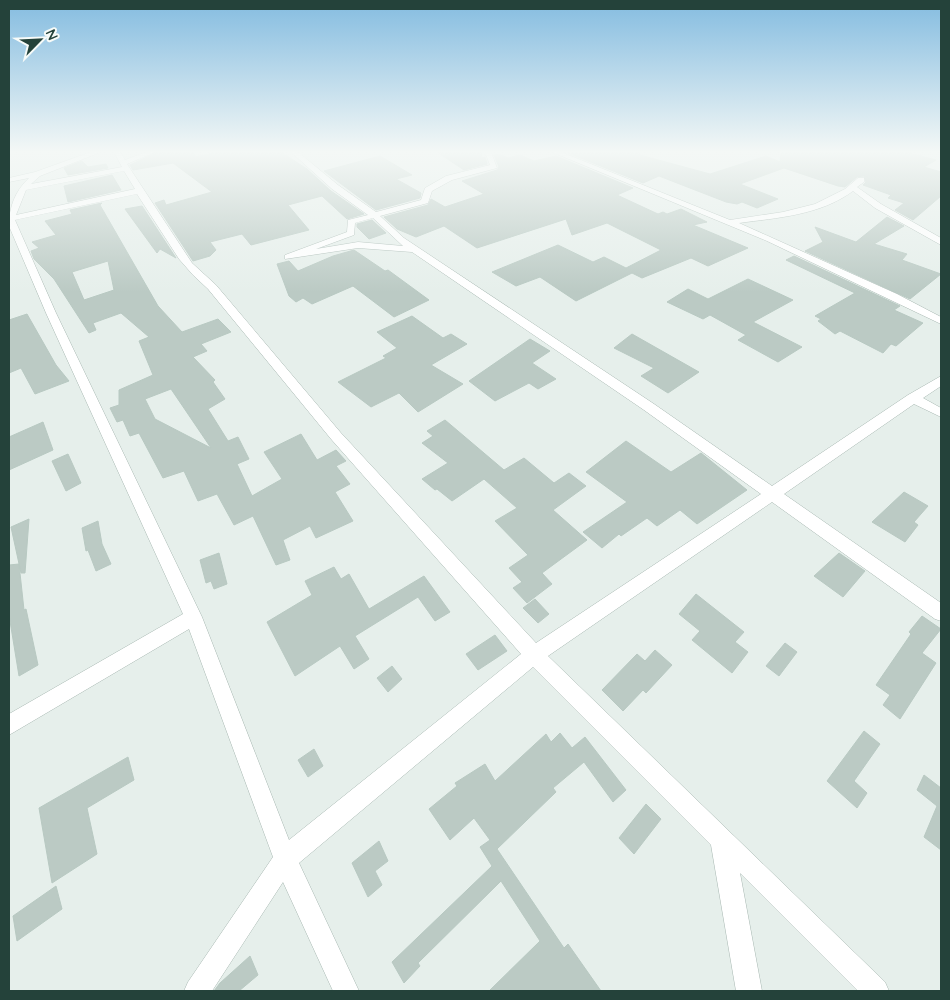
<svg xmlns="http://www.w3.org/2000/svg" width="950" height="1000" font-family="Quicksand,sans-serif">
	<rect width="100%" height="100%" fill="#e6efeb"/>
	<g fill="#bbcac4" stroke="#b8c9c2" fill-rule="evenodd">
		<polygon points="157,152 194,152 195,157 217,152 281,152 307,169 331,191 364,214 347,219 322,196 288,205 309,230 251,245 242,234 210,242 216,250 210,256 193,261 155,203 164,200 166,205 212,192 173,163 133,170 130,165"/>
		<polygon points="437,152 481,152 482,158 485,157 487,164 464,170"/>
		<polygon points="639,152 640,155 710,174 766,156 780,162 781,152 906,152 936,160 924,167 941,172 941,196 913,220 895,210 904,203 888,198 891,195 863,185 866,182 864,176 857,177 845,187 838,186 784,168 740,184 778,199 757,208 742,202 737,204 726,202 659,176 643,183 568,153"/>
		<polygon points="498,154 508,158 520,155 534,161 556,156 633,188 617,195 658,214 663,212 667,214 681,209 707,222 693,225 748,248 708,266 691,258 642,278 632,273 576,301 540,277 516,286 492,272 558,245 593,262 604,257 626,268 661,250 607,223 572,235 566,219 477,248 444,226 416,237 397,229 384,217 428,205 431,199 445,207 484,194 462,181 497,170 499,167 494,155"/>
		<polygon points="380,156 412,175 396,179 421,193 420,198 376,210 324,171"/>
		<polygon points="82,161 88,167 106,164 108,168 68,175 64,168"/>
		<polygon points="112,175 121,190 68,202 64,186"/>
		<path d="M 102,203 L 100,205 L 158,306 L 182,332 L 218,319 L 231,332 L 201,344 L 207,351 L 193,357 L 215,380 L 213,382 L 225,399 L 208,409 L 228,441 L 238,437 L 249,459 L 237,464 L 252,496 L 282,479 L 264,452 L 301,434 L 317,460 L 336,450 L 346,461 L 336,466 L 350,484 L 335,492 L 353,521 L 316,538 L 310,526 L 283,540 L 290,560 L 276,565 L 253,516 L 234,525 L 217,494 L 198,501 L 184,471 L 163,478 L 139,433 L 130,436 L 123,420 L 117,422 L 110,408 L 119,405 L 119,390 L 153,375 L 139,341 L 149,337 L 121,313 L 93,323 L 96,330 L 89,333 L 54,279 L 34,259 L 31,251 L 39,248 L 32,242 L 56,235 L 45,221 L 72,214 L 70,210 ZM 108,261 L 114,290 L 84,300 L 72,272 ZM 171,389 L 211,448 L 155,419 L 145,399 Z"/>
		<polygon points="142,206 176,258 160,249 157,253 125,209"/>
		<polygon points="887,217 904,226 874,244 907,254 902,260 941,274 910,299 805,251 823,242 815,227 856,242"/>
		<polygon points="372,220 386,233 369,239 357,227 357,224"/>
		<polygon points="354,250 385,271 388,270 429,300 394,317 353,286 312,304 303,298 296,302 289,296 277,264 289,261 298,271 333,256"/>
		<polygon points="794,256 900,306 894,310 923,323 896,346 891,344 883,353 840,331 835,334 818,321 821,319 815,316 855,293 786,260"/>
		<polygon points="748,279 793,300 753,322 802,347 778,362 738,340 746,335 710,315 703,319 667,302 688,289 708,299"/>
		<polygon points="27,314 56,365 69,381 35,394 21,368 9,373 9,320"/>
		<polygon points="412,316 443,338 451,334 467,344 431,365 463,384 418,412 399,393 371,407 338,382 386,358 383,356 397,348 377,332"/>
		<polygon points="632,334 699,372 668,393 641,376 654,368 614,348"/>
		<polygon points="530,339 550,351 532,363 556,379 538,389 529,383 495,401 469,381"/>
		<polygon points="445,420 504,470 524,458 554,483 569,473 586,486 553,510 587,540 542,573 552,584 527,603 513,588 522,582 509,568 528,555 495,521 517,508 484,479 452,501 437,489 435,490 422,479 448,463 422,443 433,436 427,431"/>
		<polygon points="43,422 53,450 9,470 9,437"/>
		<polygon points="626,441 671,472 701,453 747,490 697,524 680,510 657,526 647,518 621,536 619,534 602,548 583,532 627,502 586,472"/>
		<polygon points="68,454 81,483 66,491 52,461"/>
		<polygon points="904,492 928,506 914,522 918,525 905,542 872,522"/>
		<polygon points="29,519 25,573 21,573 11,527"/>
		<polygon points="98,521 102,544 111,564 96,571 88,550 86,551 82,528"/>
		<polygon points="219,553 227,584 214,589 211,581 206,583 200,560"/>
		<polygon points="839,553 865,571 843,597 814,576"/>
		<polygon points="19,564 24,610 26,609 38,665 19,676 9,615 9,565"/>
		<polygon points="334,567 341,579 349,574 369,609 424,576 450,612 435,621 418,597 355,636 369,659 354,669 340,646 295,676 267,622 312,595 305,581"/>
		<polygon points="696,594 744,632 735,642 748,652 732,673 692,640 700,631 679,614"/>
		<polygon points="535,599 549,614 538,623 523,608"/>
		<polygon points="922,616 941,629 922,653 936,663 900,719 883,705 890,695 876,685 911,634 909,632"/>
		<polygon points="495,635 507,651 478,670 466,654"/>
		<polygon points="785,643 797,652 779,676 766,666"/>
		<polygon points="655,650 672,665 646,693 643,690 623,711 602,690 637,654 645,661"/>
		<polygon points="392,666 402,679 388,692 377,678"/>
		<polygon points="864,731 880,744 854,781 867,793 857,808 827,781"/>
		<polygon points="560,733 572,748 585,737 626,790 613,802 584,762 553,788 556,792 497,849 564,948 568,944 601,991 489,991 540,941 501,881 418,963 420,966 404,983 392,962 492,866 480,847 490,840 474,818 450,840 429,809 457,786 455,783 485,764 495,781 546,734 551,742"/>
		<polygon points="314,749 323,766 308,777 298,760"/>
		<polygon points="128,757 134,780 87,808 97,854 52,883 39,808"/>
		<polygon points="924,775 941,788 941,850 924,837 937,806 917,790"/>
		<polygon points="646,804 661,819 634,854 619,838"/>
		<polygon points="379,841 388,861 375,871 382,885 368,897 352,863"/>
		<polygon points="56,886 62,909 17,941 13,916"/>
		<polygon points="250,956 258,975 239,991 214,991 220,983"/>
	</g>
	<g fill="none" stroke-linecap="round" stroke-linejoin="round">
		<g stroke="#a8b8b2" stroke-width="1">
			<g id="minor">
				<path d="M 91,152 L 101,152 L 40,176 L 31,184 L 122,167 L 114,152 L 120,152 L 125,160 L 146,152 L 155,152 L 127,164 L 192,263 L 216,285 L 341,433 L 536,643 L 761,494 L 644,410 L 412,252 L 358,248 L 285,259 L 285,255 L 347,232 L 348,220 L 368,215 L 332,189 L 291,152 L 298,152 L 338,185 L 376,212 L 421,200 L 425,188 L 446,176 L 490,165 L 485,152 L 491,152 L 497,168 L 452,180 L 432,191 L 428,203 L 380,216 L 404,238 L 654,404 L 772,486 L 908,395 L 941,376 L 941,386 L 923,398 L 941,408 L 941,417 L 914,404 L 784,494 L 941,603 L 941,621 L 935,619 L 772,502 L 548,656 L 885,982 L 889,991 L 858,991 L 740,873 L 762,991 L 736,991 L 711,845 L 533,667 L 299,863 L 359,991 L 333,991 L 283,882 L 212,991 L 184,991 L 188,982 L 273,857 L 189,629 L 9,735 L 9,714 L 183,614 L 46,313 L 9,226 C 9,207 15,191 29,178 L 9,182 L 9,178 L 35,172 ZM 124,171 L 135,189 L 16,215 L 26,190 ZM 137,194 L 179,259 L 193,275 L 208,289 L 331,439 L 521,654 L 289,840 L 202,617 L 56,313 L 15,220 ZM 373,218 L 403,246 L 358,242 L 316,249 L 354,235 L 355,223 Z"/>
				<path d="M 552,152 L 561,152 L 730,220 L 783,212 L 815,204 L 845,189 L 858,178 L 864,178 L 864,182 L 857,187 L 881,204 L 941,238 L 941,245 L 875,208 L 853,191 C 821,215 777,218 739,223 L 897,294 L 941,317 L 941,324 L 767,241 Z"/>
			</g>
		</g>
		<use href="#minor" fill="#fff" fill-rule="evenodd"/>
	</g>
	<linearGradient id="sky" x2="0" y2="1"><stop stop-color="#84bce0"/><stop offset="0.52" stop-color="#f4f8f6"/><stop offset="1" stop-color="#f4f8f6" stop-opacity="0"/></linearGradient>
	<rect width="950" height="292" fill="url(#sky)"/>
	<rect width="950" height="1000" fill="none" stroke="#24423a" stroke-width="20"/>
	<g transform="translate(40 40) rotate(66)" stroke="#f7fbf9" stroke-width="4" paint-order="stroke">
	<path d="M0-4L9 19L0 12L-9 19Z" fill="#24423a"/>
	<text y="-8" font-size="14" font-weight="bold" text-anchor="middle" fill="#24423a">N</text>
	</g>
</svg>
